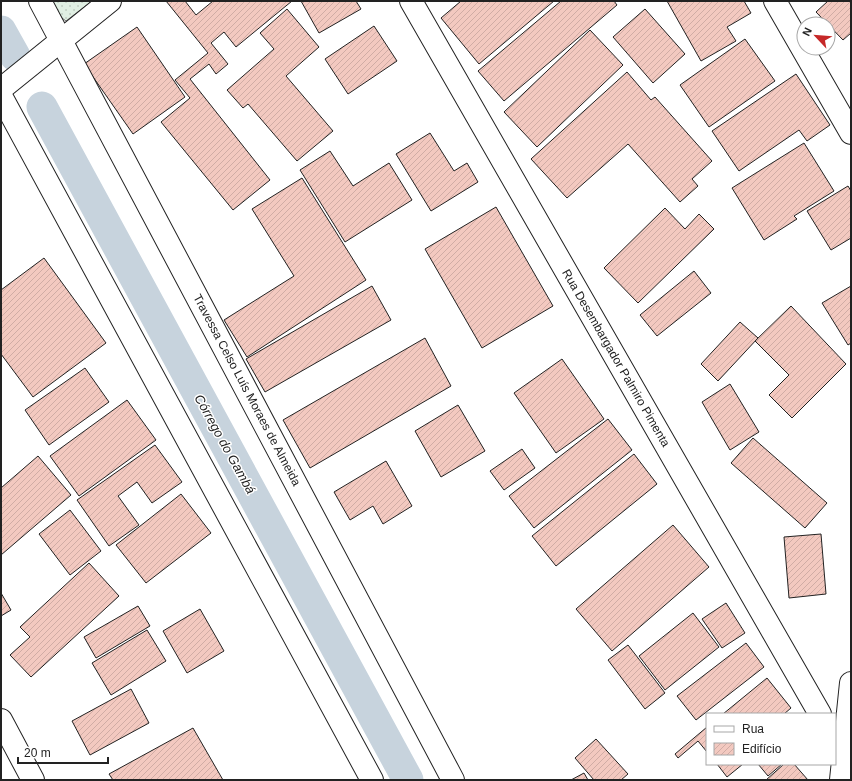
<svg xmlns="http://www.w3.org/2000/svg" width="852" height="781" font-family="Helvetica,sans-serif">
	<defs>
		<pattern id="park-dots" width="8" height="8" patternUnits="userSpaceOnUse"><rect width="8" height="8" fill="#e0efe3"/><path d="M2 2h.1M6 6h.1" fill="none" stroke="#c0cdc2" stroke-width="1.8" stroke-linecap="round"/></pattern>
		<pattern id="building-hatch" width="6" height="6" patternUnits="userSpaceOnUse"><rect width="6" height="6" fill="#f3c9c0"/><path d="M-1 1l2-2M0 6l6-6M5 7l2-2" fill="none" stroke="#d0aca5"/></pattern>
	</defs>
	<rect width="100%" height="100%" fill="#fff"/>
	<polygon fill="url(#park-dots)" stroke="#6f6f6f" points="46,1 92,1 66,21 50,9"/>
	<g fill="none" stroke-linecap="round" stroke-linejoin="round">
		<g stroke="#c7d3dd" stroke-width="31">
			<polyline points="1,31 15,56"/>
			<polyline points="42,107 408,780"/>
		</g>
	</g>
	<g fill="url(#building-hatch)" stroke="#222">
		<polygon points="166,1 185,1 196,15 213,1 292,1 236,47 224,32 211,43 228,64 216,74 209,64 190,79 270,180 233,210 161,122 190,98 175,80 208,53"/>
		<polygon points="301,1 356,1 361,9 319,33"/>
		<polygon points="461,1 554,1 479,64 441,18"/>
		<polygon points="561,1 614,1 617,5 504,101 478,71"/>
		<polygon points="667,1 744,1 751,13 727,27 736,41 701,61"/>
		<polygon points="828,1 851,1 851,33 843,40 816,12"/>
		<polygon points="287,9 319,47 286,76 333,131 297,161 248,104 243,108 227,90 274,49 260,33"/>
		<polygon points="645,9 685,54 653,83 613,37"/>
		<polygon points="374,26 397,61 348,94 325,59"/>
		<polygon points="137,27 185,97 133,134 84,64"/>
		<polygon points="590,30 623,65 537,147 504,112"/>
		<polygon points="745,39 775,81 709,127 680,85"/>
		<polygon points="627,72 651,100 655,97 712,161 692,179 698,186 680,202 628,144 567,198 531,159"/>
		<polygon points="796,74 830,125 807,141 799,130 739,171 712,131"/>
		<polygon points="430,133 454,171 467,163 478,182 431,211 396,154"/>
		<polygon points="804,143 834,191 794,216 797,219 764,240 732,188"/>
		<polygon points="330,151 353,186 389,163 412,200 345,242 300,170"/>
		<polygon points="302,178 366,280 247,357 224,320 294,276 252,209"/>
		<polygon points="848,186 851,191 851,238 831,250 807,211"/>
		<polygon points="496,207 553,306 482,348 425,249"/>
		<polygon points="665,208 685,229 699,214 714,229 638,303 604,268"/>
		<polygon points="44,258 106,343 33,397 1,354 1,290"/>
		<polygon points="694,271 711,293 657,336 640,315"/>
		<polygon points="372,286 391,320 265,392 246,359"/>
		<polygon points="851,286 851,343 848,345 822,303"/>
		<polygon points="791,306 846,364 792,418 769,395 789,375 755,341"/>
		<polygon points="740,322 758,338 718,381 701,364"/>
		<polygon points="425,338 451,386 310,468 283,420"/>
		<polygon points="562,359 604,419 556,453 514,393"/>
		<polygon points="85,368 109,402 49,445 25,410"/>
		<polygon points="730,384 759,432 730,450 702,402"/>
		<polygon points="127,400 156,440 79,496 50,456"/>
		<polygon points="458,405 485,451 441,477 415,431"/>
		<polygon points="608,419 632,450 534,528 509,496"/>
		<polygon points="753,438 827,503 805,528 731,463"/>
		<polygon points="155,445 182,482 152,503 137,482 118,496 139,525 109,546 77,500"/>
		<polygon points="522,449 535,468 504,490 490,471"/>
		<polygon points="634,454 657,484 556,566 532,536"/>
		<polygon points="38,456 71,495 1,555 1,488"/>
		<polygon points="386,461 412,506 383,524 373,506 350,520 334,492"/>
		<polygon points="181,494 211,533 146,583 116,545"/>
		<polygon points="70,510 101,551 70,575 39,534"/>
		<polygon points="673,525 709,567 612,651 576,609"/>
		<polygon points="821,534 826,594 789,598 784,537"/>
		<polygon points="89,563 119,596 31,677 10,655 30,637 20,627"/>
		<polygon points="1,593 11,610 1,616"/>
		<polygon points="726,603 745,633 722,648 702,619"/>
		<polygon points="138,606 150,626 96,658 84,637"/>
		<polygon points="200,609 224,651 187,673 163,631"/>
		<polygon points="693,613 719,647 665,690 639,656"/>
		<polygon points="147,630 166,661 111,695 92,663"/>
		<polygon points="746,643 764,667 696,720 677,696"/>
		<polygon points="628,645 665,693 645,709 608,660"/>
		<polygon points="767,678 791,708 784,714 723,714"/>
		<polygon points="131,689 149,723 90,755 72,721"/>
		<polygon points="707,727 707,752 698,741 678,758 675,754"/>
		<polygon points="193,728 223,780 113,780 109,774"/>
		<polygon points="596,739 628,774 621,780 594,780 575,758"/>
		<polygon points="717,764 743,764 727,777"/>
		<polygon points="758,764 782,764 768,776"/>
		<polygon points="784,764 794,764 808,780 766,780"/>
		<polygon points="584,773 588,780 571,780"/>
	</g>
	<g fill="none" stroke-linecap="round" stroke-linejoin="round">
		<g stroke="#222" stroke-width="24">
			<g id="minor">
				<polyline points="40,1 453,780"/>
				<polyline points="411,1 820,714"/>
				<polyline points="775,1 851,133"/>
				<polyline points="1,96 372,780"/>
				<polyline points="1,720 33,780"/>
				<polyline points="841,780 851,683"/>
			</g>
		</g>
		<g stroke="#222" stroke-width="24">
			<polyline id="tertiary" points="1,89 110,1"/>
		</g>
		<use href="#minor" stroke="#fff" stroke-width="22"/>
		<use href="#tertiary" stroke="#fff" stroke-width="22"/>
	</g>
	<g text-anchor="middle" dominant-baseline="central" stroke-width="3" stroke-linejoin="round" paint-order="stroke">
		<g font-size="12" fill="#222" stroke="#fff">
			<text transform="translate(616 358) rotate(60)">Rua Desembargador Palmiro Pimenta</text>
			<text transform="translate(247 390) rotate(62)">Travessa Celso Luís Moraes de Almeida</text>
		</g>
		<g font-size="13" font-style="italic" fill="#222" stroke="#fff">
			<text transform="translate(225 444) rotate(61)">Córrego do Gambá</text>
		</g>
	</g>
	<rect width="852" height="781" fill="none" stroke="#222222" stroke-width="4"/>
	<rect x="706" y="713" width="130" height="52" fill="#ffffff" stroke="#a7a7a7"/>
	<rect x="714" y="726" width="20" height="6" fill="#ffffff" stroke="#a7a7a7"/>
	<text x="742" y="733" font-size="12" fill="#222222">Rua</text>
	<rect x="714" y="743" width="20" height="12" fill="url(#building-hatch)" stroke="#a7a7a7"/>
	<text x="742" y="753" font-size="12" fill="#222222">Edifício</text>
	<g transform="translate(816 36) rotate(296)"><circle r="19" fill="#ffffff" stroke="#a7a7a7"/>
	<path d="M0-3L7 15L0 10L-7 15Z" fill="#c62828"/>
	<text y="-6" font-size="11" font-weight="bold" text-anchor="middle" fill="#222222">N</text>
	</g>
	<path d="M18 757v6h90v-6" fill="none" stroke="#222222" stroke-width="2"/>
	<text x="24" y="757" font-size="12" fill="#222222" stroke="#ffffff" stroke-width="3" paint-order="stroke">20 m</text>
</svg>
